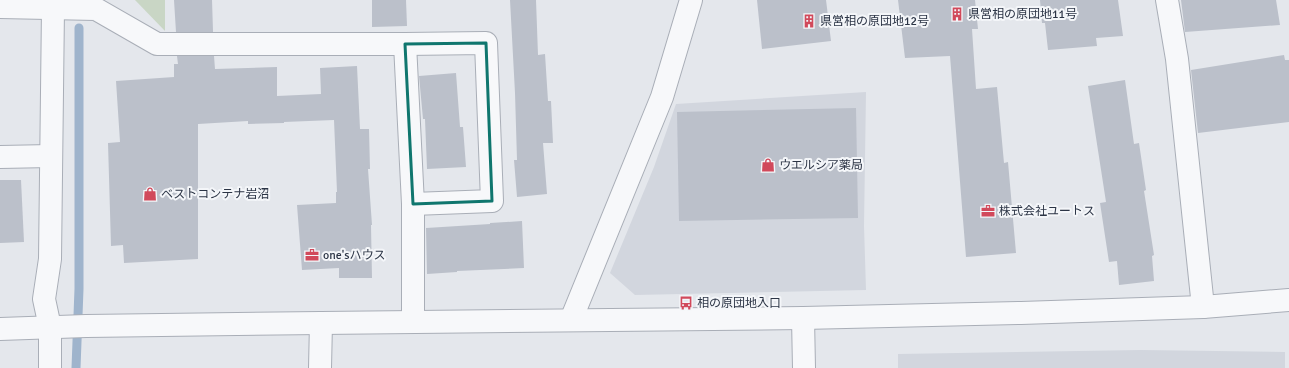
<svg xmlns="http://www.w3.org/2000/svg" width="1289" height="368" font-family="Signika,'Noto Sans JP',sans-serif">
	<rect width="100%" height="100%" fill="#e4e7ec"/>
	<g fill="#d2d6de">
		<polygon points="866,92 864,226 866,290 635,295 610,273 654,167 676,104"/>
		<polygon points="1141,350 1285,352 1285,368 898,368 898,354"/>
	</g>
	<polygon fill="#c9d6c5" points="135,0 165,0 165,31"/>
	<g fill="none" stroke-linecap="round" stroke-linejoin="round">
		<polyline stroke="#9fb4cc" stroke-width="9" points="76,368 79,289 79,28"/>
	</g>
	<g fill="#bbc0ca">
		<polygon points="174,0 212,0 213,32 176,32"/>
		<polygon points="372,0 406,0 407,26 372,27"/>
		<polygon points="510,0 536,0 538,55 545,54 548,101 551,101 553,143 543,143 547,194 517,197 514,160 517,160 515,93"/>
		<polygon points="757,0 826,0 831,41 762,49"/>
		<polygon points="898,0 975,0 978,29 972,29 976,89 997,87 1004,163 1008,162 1016,253 966,257 950,56 905,58"/>
		<polygon points="1040,0 1118,0 1123,36 1096,38 1097,46 1048,50 1045,23 1042,23"/>
		<polygon points="1181,0 1276,0 1280,25 1185,32"/>
		<polygon points="1284,55 1285,60 1289,60 1289,122 1198,133 1191,70"/>
		<polygon points="177,56 214,56 215,69 277,67 277,96 321,94 320,68 357,66 360,129 369,129 370,169 368,169 372,225 371,225 372,278 339,278 339,268 302,270 297,205 336,203 336,192 337,192 334,120 284,122 284,123 248,124 248,121 198,124 198,259 124,263 123,245 111,246 108,143 120,142 116,81 174,77 174,64 178,64"/>
		<polygon points="456,73 460,127 463,127 466,167 427,169 425,119 423,119 419,76"/>
		<polygon points="1125,80 1134,144 1139,143 1146,190 1144,191 1154,255 1152,256 1154,281 1119,285 1117,261 1109,262 1100,203 1106,202 1088,86"/>
		<polygon points="856,108 858,218 679,221 677,112"/>
		<polygon points="0,180 21,180 24,242 0,243"/>
		<polygon points="522,221 524,268 457,271 457,272 427,274 426,228 490,224 490,223"/>
	</g>
	<g fill="none" stroke-linecap="round" stroke-linejoin="round">
		<g stroke="#a9aeb7" stroke-width="24">
			<g id="minor">
				<polyline points="1167,0 1177,59 1203,307"/>
				<polyline points="0,7 96,9 157,44 405,44 413,204 413,322"/>
				<polyline points="405,44 486,43 492,201 413,204"/>
				<polyline points="0,157 51,156"/>
				<polyline points="803,318 804,368"/>
				<polyline points="50,368 50,327 44,299 50,259 53,8"/>
				<polyline points="320,368 321,323"/>
			</g>
		</g>
		<g stroke="#a9aeb7" stroke-width="24">
			<g id="tertiary">
				<polyline points="571,320 662,97 691,0"/>
				<polyline points="0,329 86,326 321,323 803,318 1021,313 1203,307 1289,300"/>
			</g>
		</g>
		<use href="#minor" stroke="#f7f8fa" stroke-width="22"/>
		<use href="#tertiary" stroke="#f7f8fa" stroke-width="22"/>
	</g>
	<path fill="none" stroke="#0f766e" stroke-width="3" stroke-linejoin="round" d="M 486,43 L 492,201 L 413,204 L 405,44 Z"/>
	<defs>
		<g id="building-bare" transform="scale(1.08)"><path d="M-4-6H4V6H1V3H-1V6H-4ZM-2.5-4.3h1.7v1.8h-1.7ZM.8-4.3h1.7v1.8H.8ZM-2.5-1h1.7V.8h-1.7ZM.8-1h1.7V.8H.8Z" fill="#d1495b" stroke="#f4f6f9" stroke-width="2.5" paint-order="stroke"/></g>
		<g id="shop-bare" transform="scale(1.08)"><path d="M-5-2.5h2.3a2.7 3.5 0 0 1 5.4 0H5L5.5 6h-11ZM-1.5-2.5h3a1.5 2.3 0 0 0-3 0Z" fill="#d1495b" stroke="#f4f6f9" stroke-width="2.5" paint-order="stroke"/></g>
		<g id="office-bare" transform="scale(1.08)"><path d="M-6-3h4V-5.5h4V-3h4V5H-6ZM-1-4.5V-3h2v-1.5ZM-6 0V1H6V0Z" fill="#d1495b" stroke="#f4f6f9" stroke-width="2.5" paint-order="stroke"/></g>
		<g id="bus-bare" transform="scale(1.08)"><path d="M-5-6H5V4H4V6H2V4H-2V6H-4V4H-5ZM-3.5-4V0h7V-4ZM-3.5 1.2v1.5H-2V1.2ZM2 1.2v1.5H3.5V1.2Z" fill="#d1495b" stroke="#f4f6f9" stroke-width="2.5" paint-order="stroke"/></g>
	</defs>
	<g fill-rule="evenodd">
		<use href="#building-bare" x="957" y="14"/>
		<use href="#building-bare" x="809" y="21"/>
		<use href="#shop-bare" x="768" y="165"/>
		<use href="#shop-bare" x="150" y="194"/>
		<use href="#office-bare" x="988" y="211"/>
		<use href="#office-bare" x="312" y="255"/>
		<use href="#bus-bare" x="686" y="303"/>
	</g>
	<g text-anchor="middle" dominant-baseline="central" stroke-width="4" stroke-linejoin="round" paint-order="stroke">
		<g font-size="12" fill="#2b3445" stroke="#f4f6f9" text-anchor="start">
			<text x="968" y="14">県営相の原団地11号</text>
			<text x="820" y="21">県営相の原団地12号</text>
			<text x="779" y="165">ウエルシア薬局</text>
			<text x="161" y="194">ベストコンテナ岩沼</text>
			<text x="999" y="211">株式会社ユートス</text>
			<text x="323" y="255">one'sハウス</text>
			<text x="697" y="303">相の原団地入口</text>
		</g>
	</g>
</svg>
